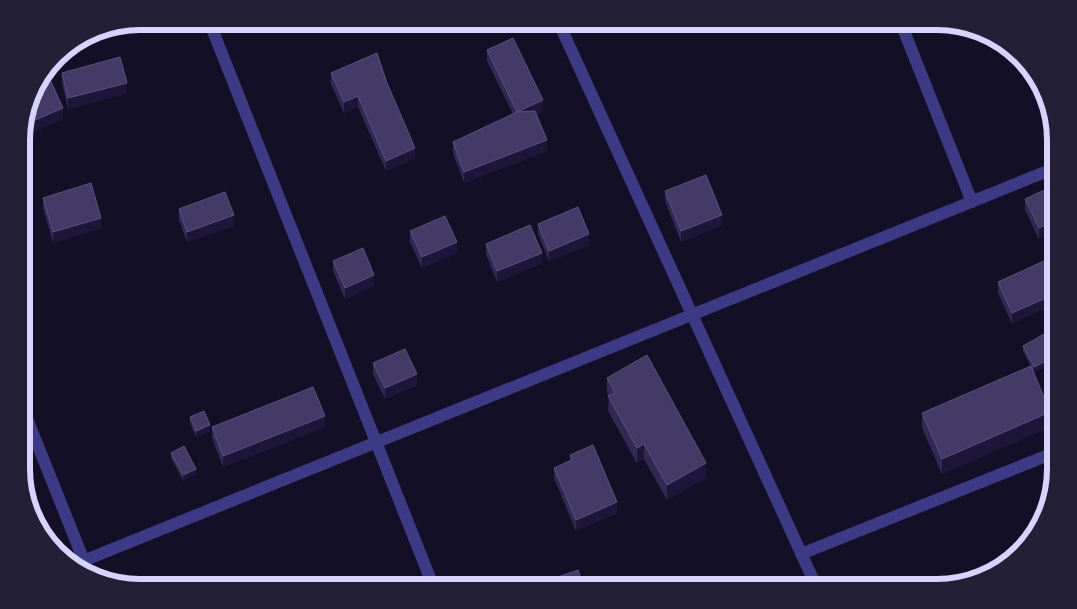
<svg xmlns="http://www.w3.org/2000/svg" width="1077" height="609" font-family="Ubuntu,sans-serif">
	<rect width="100%" height="100%" fill="#130f26"/>
	<g fill="none" stroke-linecap="round" stroke-linejoin="round">
		<g stroke="#3d3a85" stroke-width="12">
			<polyline points="209,21 434,588"/>
			<polyline points="558,21 817,588"/>
			<polyline points="900,21 972,202"/>
			<polyline points="22,406 84,561"/>
			<polyline points="801,554 1056,452"/>
			<polyline points="73,565 1055,168"/>
		</g>
	</g>
	<g fill="#312854">
		<polygon points="487,50 543,110 537,114 547,151 464,183 453,153 453,142 513,114 487,61"/>
		<polygon points="62,73 127,93 68,109 62,83"/>
		<polygon points="331,73 387,83 415,158 386,171 358,107 344,113 331,84"/>
		<polygon points="34,87 63,119 28,134 23,122"/>
		<polygon points="1055,185 1039,239 1025,210 1025,199"/>
		<polygon points="665,191 722,225 681,242 665,201"/>
		<polygon points="43,198 101,228 53,243 43,208"/>
		<polygon points="179,209 234,226 187,242 179,220"/>
		<polygon points="538,224 589,245 549,261 538,234"/>
		<polygon points="410,231 457,253 422,268 410,242"/>
		<polygon points="486,244 542,263 497,282 486,254"/>
		<polygon points="1055,256 1012,324 998,293 998,282"/>
		<polygon points="333,261 374,286 345,299 333,271"/>
		<polygon points="1056,338 1056,361 1034,373 1023,351 1023,346"/>
		<polygon points="373,363 417,385 385,399 373,374"/>
		<polygon points="607,378 706,478 667,500 644,459 637,463 608,411 609,396 607,393"/>
		<polygon points="922,413 1050,427 942,474 922,428"/>
		<polygon points="190,417 210,431 196,437 190,423"/>
		<polygon points="212,427 325,427 223,467 212,438"/>
		<polygon points="171,453 196,474 183,481 171,458"/>
		<polygon points="570,455 617,513 576,531 554,478 554,468 570,460"/>
	</g>
	<g fill="#1d163a">
		<polygon points="127,83 127,93 68,109 68,98"/>
		<polygon points="358,96 358,107 344,113 344,102"/>
		<polygon points="543,100 543,110 517,123 517,112"/>
		<polygon points="63,108 63,119 28,134 28,123"/>
		<polygon points="547,140 547,151 464,183 464,172"/>
		<polygon points="415,148 415,158 386,171 386,161"/>
		<polygon points="234,215 234,226 187,242 187,232"/>
		<polygon points="722,215 722,225 681,242 681,231"/>
		<polygon points="101,218 101,228 53,243 53,232"/>
		<polygon points="1055,221 1055,232 1039,239 1039,228"/>
		<polygon points="589,234 589,245 549,261 549,251"/>
		<polygon points="457,242 457,253 422,268 422,257"/>
		<polygon points="542,253 542,263 497,282 497,271"/>
		<polygon points="374,275 374,286 345,299 345,288"/>
		<polygon points="1055,294 1055,304 1012,324 1012,313"/>
		<polygon points="1056,356 1056,361 1034,373 1034,367"/>
		<polygon points="417,374 417,385 385,399 385,388"/>
		<polygon points="1050,412 1050,427 942,474 942,459"/>
		<polygon points="325,416 325,427 223,467 223,456"/>
		<polygon points="210,425 210,431 196,437 196,431"/>
		<polygon points="644,444 644,459 637,463 637,448"/>
		<polygon points="706,463 706,478 667,500 667,485"/>
		<polygon points="196,469 196,474 183,481 183,475"/>
		<polygon points="617,502 617,513 576,531 576,520"/>
	</g>
	<g fill="#433a66" stroke="#5a527e">
		<polygon points="513,38 543,100 517,112 535,111 547,140 464,172 453,142 517,112 487,50"/>
		<polygon points="377,53 387,83 415,148 386,161 358,96 344,102 331,73"/>
		<polygon points="120,57 127,83 68,98 62,73"/>
		<polygon points="49,77 63,108 28,123 25,116 34,87 38,82"/>
		<polygon points="706,175 722,215 681,231 665,191"/>
		<polygon points="91,183 101,218 53,232 43,198"/>
		<polygon points="1055,185 1055,221 1039,228 1025,199"/>
		<polygon points="225,192 234,215 187,232 179,209"/>
		<polygon points="578,207 589,234 549,251 538,224"/>
		<polygon points="445,216 457,242 422,257 410,231"/>
		<polygon points="530,225 542,253 497,271 486,244"/>
		<polygon points="363,248 374,275 345,288 333,261"/>
		<polygon points="1055,256 1055,294 1012,313 998,282"/>
		<polygon points="1051,330 1056,338 1056,356 1034,367 1023,346"/>
		<polygon points="405,349 417,374 385,388 373,363"/>
		<polygon points="647,355 706,463 667,485 644,444 637,448 608,396 615,393 607,378"/>
		<polygon points="1031,366 1050,412 942,459 922,413"/>
		<polygon points="313,387 325,416 223,456 212,427"/>
		<polygon points="204,411 210,425 196,431 190,417"/>
		<polygon points="593,445 617,502 576,520 554,468 572,460 570,455"/>
		<polygon points="184,446 196,469 183,475 171,453"/>
		<polygon points="578,570 584,588 526,588"/>
		<polygon points="151,577 155,588 140,588 131,585"/>
	</g>
	<path d="M0 0H1077V609H0ZM140 30H937A110 110 0 0 1 1047 140V469A110 110 0 0 1 937 579H140A110 110 0 0 1 30 469V140A110 110 0 0 1 140 30Z" fill="#231f37" fill-rule="evenodd"/>
	<path fill="none" stroke="#d9d4ff" stroke-width="6" d="M140 30H937A110 110 0 0 1 1047 140V469A110 110 0 0 1 937 579H140A110 110 0 0 1 30 469V140A110 110 0 0 1 140 30Z"/>
</svg>
